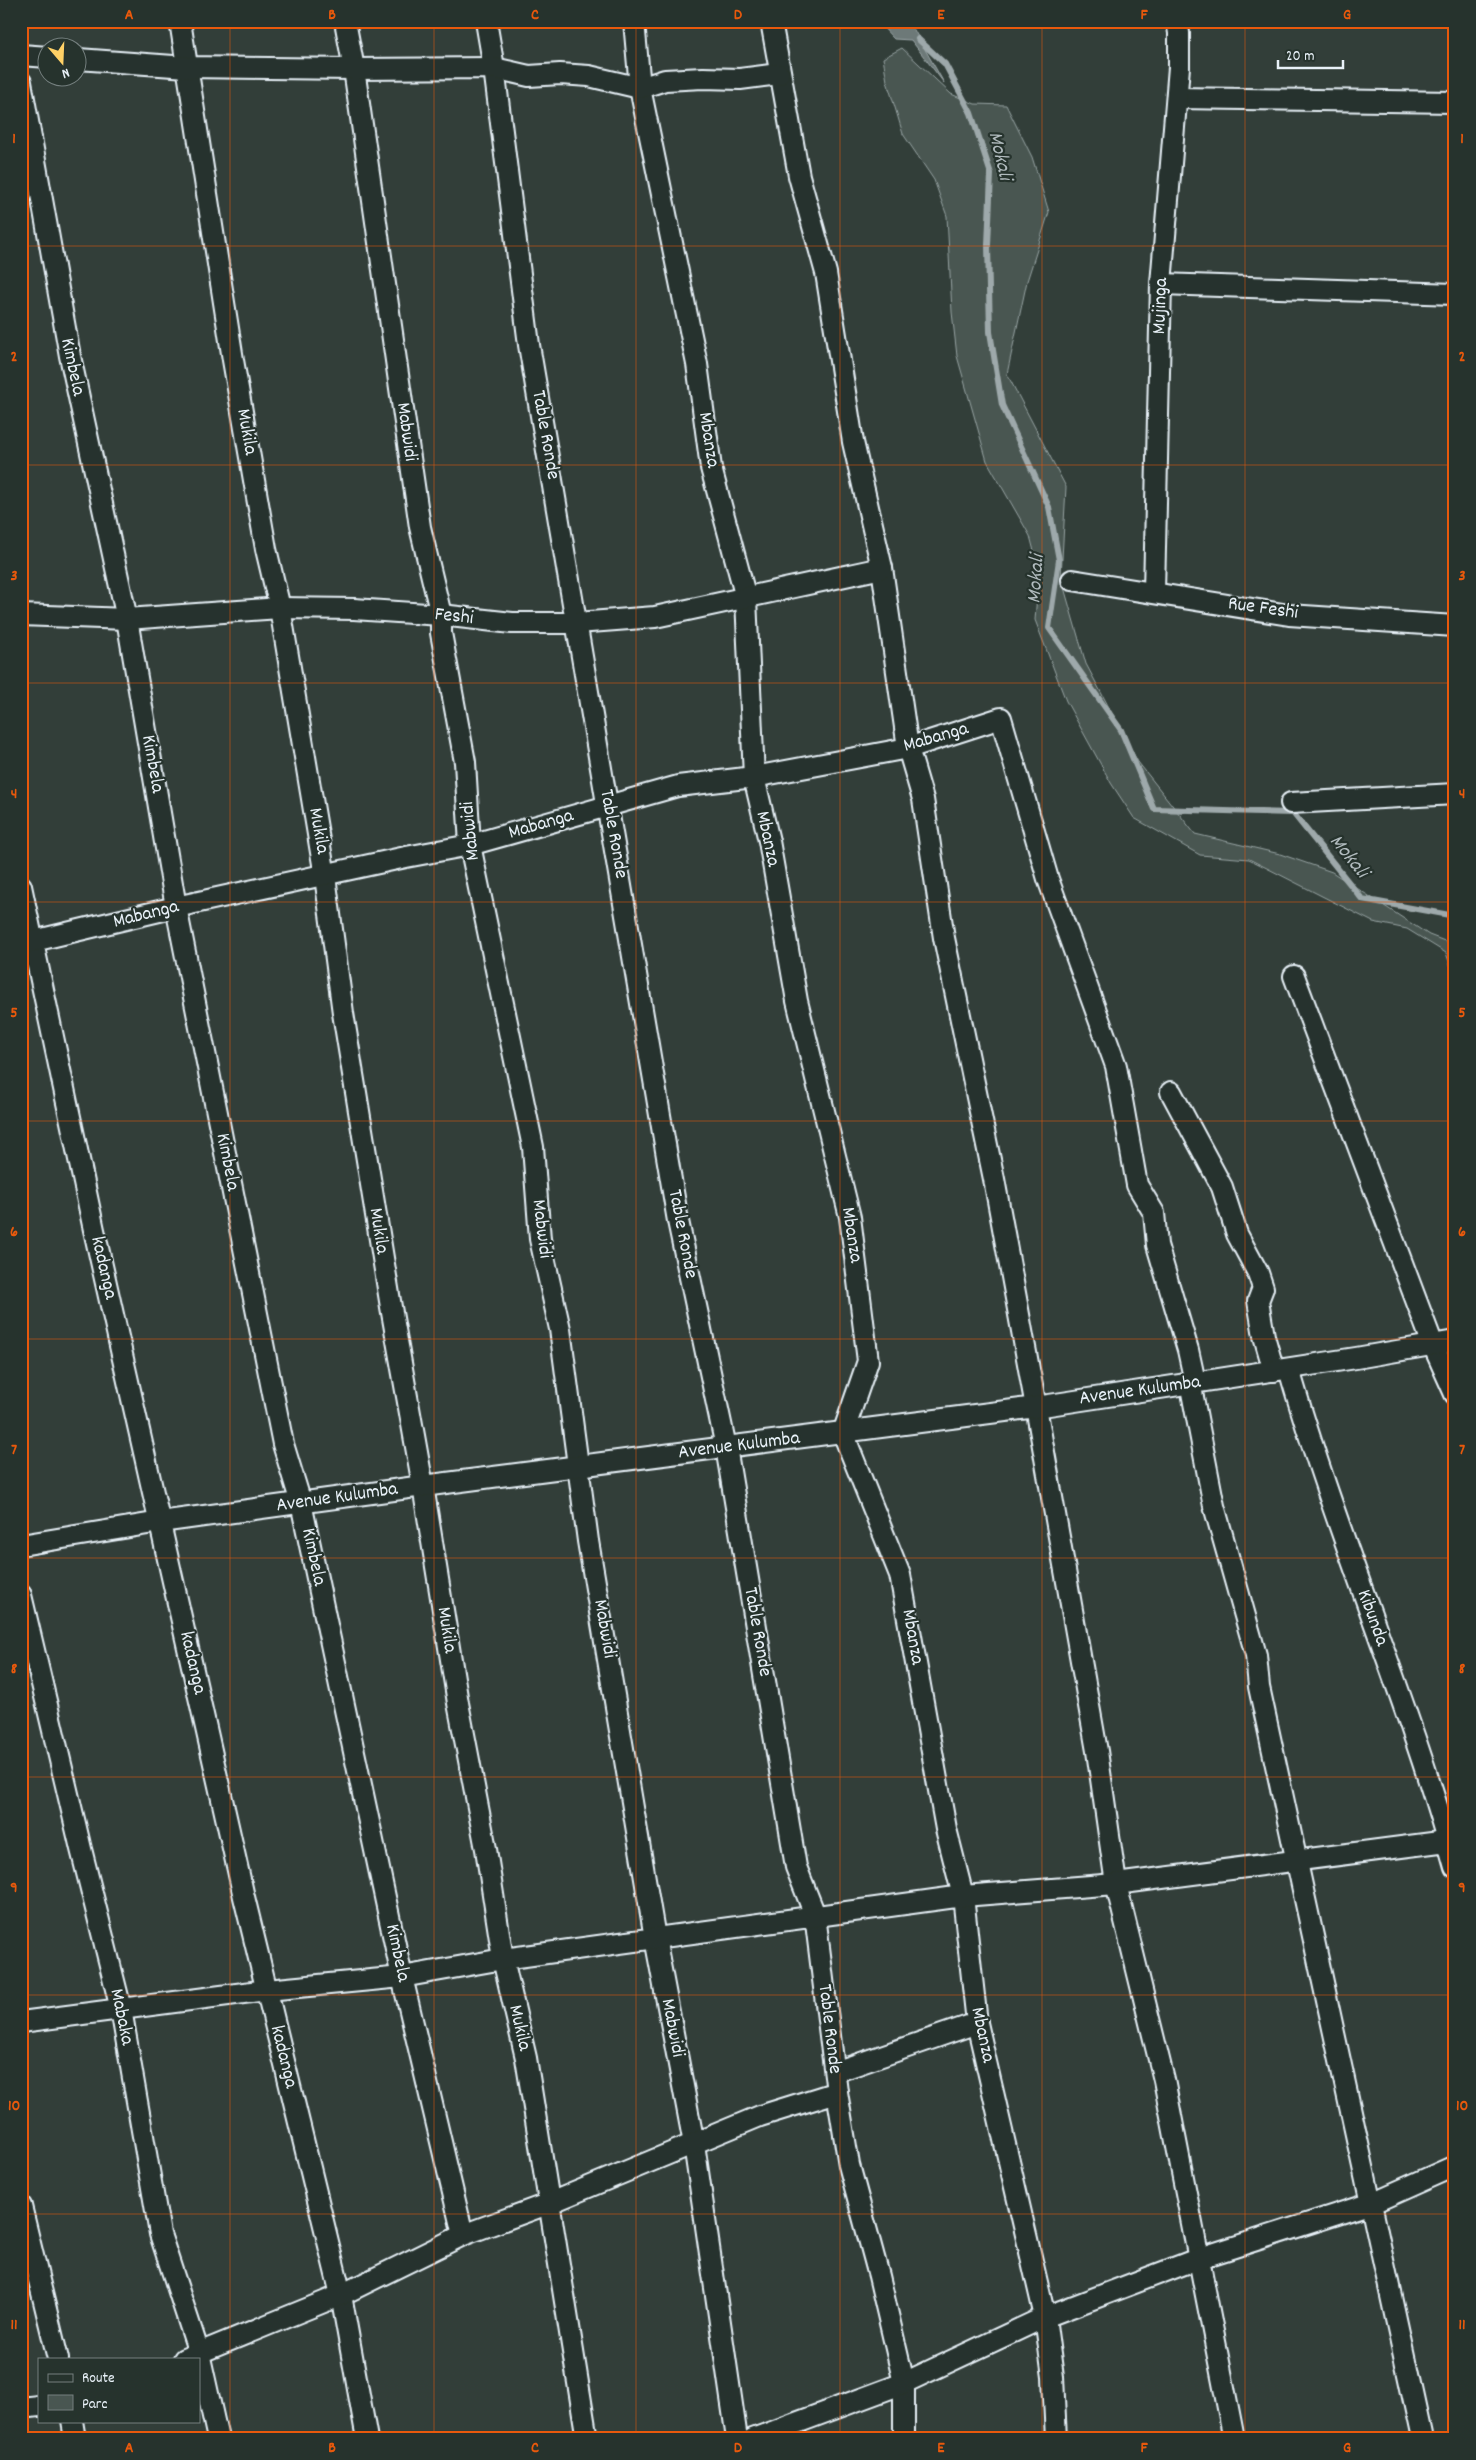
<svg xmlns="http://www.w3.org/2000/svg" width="1476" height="2460" font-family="Dekko,sans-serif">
	<rect width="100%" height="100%" fill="#323e39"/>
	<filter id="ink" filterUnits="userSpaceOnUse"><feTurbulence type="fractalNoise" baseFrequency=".02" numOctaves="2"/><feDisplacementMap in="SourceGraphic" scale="10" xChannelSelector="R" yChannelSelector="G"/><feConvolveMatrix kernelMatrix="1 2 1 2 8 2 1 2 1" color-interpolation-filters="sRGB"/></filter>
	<g filter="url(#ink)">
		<g fill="#495651" stroke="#98a4a4">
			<polygon points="902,48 951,94 975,104 1006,105 1032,157 1049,212 1027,281 1007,374 1066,487 1061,577 1086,664 1138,762 1195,834 1280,854 1332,872 1429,935 1455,945 1455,979 1446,953 1407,929 1373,922 1249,859 1200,855 1134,818 1111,783 1066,701 1035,620 1039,570 1030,536 987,461 957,356 952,312 947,216 934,180 903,134 887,81 883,58"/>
			<polygon points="1455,1112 1455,1170 1449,1142"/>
		</g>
		<polygon fill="#6d7978" stroke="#9ea9ab" points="877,21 909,21 944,83 911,40 894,39"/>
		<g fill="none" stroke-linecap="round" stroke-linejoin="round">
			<polyline stroke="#9ea9ab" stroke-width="6" points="918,39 945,64 971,113 991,174 988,245 990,332 1002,405 1049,507 1059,560 1049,628 1121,730 1154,809 1293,813 1362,899 1455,916"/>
			<g stroke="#e8f1f8" stroke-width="24">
				<g id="street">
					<polyline points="180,21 233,360 266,549 280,608 325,876 343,1013 391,1307 423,1486 458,1703 486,1849 503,1959 526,2058 587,2439"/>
					<polyline points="345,21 354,69 420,527 441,615 441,633 465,762 470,845 533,1147 540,1239 560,1329 588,1541 655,1938 694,2144 737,2439"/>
					<polyline points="486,21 494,68 529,345 678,1221 726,1447 796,1867 815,1915 837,2092 849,2165 879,2276 904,2383 904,2439"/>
					<polyline points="634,21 640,88 697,364 711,468 746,598 754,777 769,841 797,1001 850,1217 868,1361 843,1433 900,1575 946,1829 963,1896 977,2023 1045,2317 1053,2377 1056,2439"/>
					<polyline points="771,21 799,176 826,273 853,442 882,568 908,748 923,799 944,938 994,1179 1036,1407 1097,1751 1116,1884 1164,2080 1234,2439"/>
					<polyline points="21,55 48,57"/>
					<polyline points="78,59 187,67 354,69 494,68 529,76 560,74 589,76 640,88 665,80 703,78 740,79 779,74"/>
					<polyline points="21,82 70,356 127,619 176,907 283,1444 301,1503 402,1977 463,2235"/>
					<polyline points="1177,98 1455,102"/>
					<polyline points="1161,284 1455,294"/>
					<polyline points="1072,580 1289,615 1455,626"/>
					<polyline points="1154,592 1161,284 1179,67 1179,33 1177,21"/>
					<polyline points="21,615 127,619 280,608 354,609 441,615 512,623 577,623 655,617 882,568"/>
					<polyline points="1291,803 1455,794"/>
					<polyline points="21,886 94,1230 244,1897 341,2295 367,2439"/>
					<polyline points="21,944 176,907 406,857 470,845 678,786 754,777 908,748 1001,718 1048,879 1116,1066 1137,1185 1154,1213 1157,1245 1188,1350 1195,1382"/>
					<polyline points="1294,976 1433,1345 1455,1394"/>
					<polyline points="1171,1092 1222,1187 1237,1234 1258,1273 1263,1288 1258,1301 1264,1336 1274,1371"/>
					<path d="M 1289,1369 C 1337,1537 1408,1698 1455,1867"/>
					<polyline points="1190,1382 1214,1506 1256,1655 1259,1687 1422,2439"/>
					<polyline points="21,1545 160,1522 423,1486 1036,1407 1356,1358 1455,1341"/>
					<polyline points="21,1595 81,1849 121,2009 160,2234 199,2353 218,2439"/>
					<polyline points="21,2022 267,1990 402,1977 503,1959 963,1896 1116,1884 1455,1840"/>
					<polyline points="835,2072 977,2023"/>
					<polyline points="21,2206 58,2359"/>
					<polyline points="184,2359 341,2295 463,2235 550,2203 760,2116 837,2092"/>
					<polyline points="21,2408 39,2406"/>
					<polyline points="72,2421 75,2439"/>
					<polyline points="753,2439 904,2383 1045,2317 1200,2258 1372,2203 1455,2166"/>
				</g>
			</g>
			<use href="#street" stroke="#26332d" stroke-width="20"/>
		</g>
	</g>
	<path fill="none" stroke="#e8590c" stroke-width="1" stroke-opacity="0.55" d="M 230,21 L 230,2439M 434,21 L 434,2439M 636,21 L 636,2439M 840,21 L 840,2439M 1042,21 L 1042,2439M 1245,21 L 1245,2439M 21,246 L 1455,246M 21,465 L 1455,465M 21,683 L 1455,683M 21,902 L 1455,902M 21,1121 L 1455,1121M 21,1339 L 1455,1339M 21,1558 L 1455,1558M 21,1777 L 1455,1777M 21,1995 L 1455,1995M 21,2214 L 1455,2214"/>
	<g text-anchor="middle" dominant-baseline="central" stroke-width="4.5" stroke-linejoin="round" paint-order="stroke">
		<g font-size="20" fill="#e8f1f8" stroke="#26332d">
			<text transform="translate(1161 306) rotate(-88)">Mujinga</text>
			<text transform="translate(72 367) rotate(78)">Kimbela</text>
			<text transform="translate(246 432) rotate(80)">Mukila</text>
			<text transform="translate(406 432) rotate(82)">Mabwidi</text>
			<text transform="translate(545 435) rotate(80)">Table Ronde</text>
			<text transform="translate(708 440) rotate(81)">Mbanza</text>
			<text transform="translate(1263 609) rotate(8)">Rue Feshi</text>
			<text transform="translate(454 617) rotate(6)">Feshi</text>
			<text transform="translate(936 738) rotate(-16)">Mabanga</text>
			<text transform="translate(152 764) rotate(80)">Kimbela</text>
			<text transform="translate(541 825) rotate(-16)">Mabanga</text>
			<text transform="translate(318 831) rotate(80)">Mukila</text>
			<text transform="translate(471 831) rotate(-96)">Mabwidi</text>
			<text transform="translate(613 834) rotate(80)">Table Ronde</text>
			<text transform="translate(767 839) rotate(78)">Mbanza</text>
			<text transform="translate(146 915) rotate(-14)">Mabanga</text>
			<text transform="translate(227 1162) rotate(79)">Kimbela</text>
			<text transform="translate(541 1229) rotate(83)">Mabwidi</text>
			<text transform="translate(378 1231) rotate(81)">Mukila</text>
			<text transform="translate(682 1234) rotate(79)">Table Ronde</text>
			<text transform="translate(851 1235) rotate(81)">Mbanza</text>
			<text transform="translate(103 1268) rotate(77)">kadanga</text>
			<text transform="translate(1140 1391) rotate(-8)">Avenue Kulumba</text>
			<text transform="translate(739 1446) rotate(-7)">Avenue Kulumba</text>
			<text transform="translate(337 1498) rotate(-8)">Avenue Kulumba</text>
			<text transform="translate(313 1557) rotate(78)">Kimbela</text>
			<text transform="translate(1372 1618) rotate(70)">Kibunda</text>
			<text transform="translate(604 1629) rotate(80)">Mabwidi</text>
			<text transform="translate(446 1630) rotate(81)">Mukila</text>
			<text transform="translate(757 1632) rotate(80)">Table Ronde</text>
			<text transform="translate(912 1637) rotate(80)">Mbanza</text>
			<text transform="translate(192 1663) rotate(77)">kadanga</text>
			<text transform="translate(397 1953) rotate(78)">Kimbela</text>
			<text transform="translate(121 2017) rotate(78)">Mabaka</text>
			<text transform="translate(519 2028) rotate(77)">Mukila</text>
			<text transform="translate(672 2028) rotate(79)">Mabwidi</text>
			<text transform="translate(829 2029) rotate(83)">Table Ronde</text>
			<text transform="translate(982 2035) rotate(78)">Mbanza</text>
			<text transform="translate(283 2057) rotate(76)">kadanga</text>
		</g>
		<g font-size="21" font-style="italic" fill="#b1bbbe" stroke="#26332d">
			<text transform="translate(999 156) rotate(77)">Mokali</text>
			<text transform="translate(1037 579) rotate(-86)">Mokali</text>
			<text transform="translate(1348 857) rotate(51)">Mokali</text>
		</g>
	</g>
	<rect width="1476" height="2460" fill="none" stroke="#26332d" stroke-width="55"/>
	<rect x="38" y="2358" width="162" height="65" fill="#26332d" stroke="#747f7e"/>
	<rect x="48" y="2374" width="25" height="8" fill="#26332d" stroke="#747f7e"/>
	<text x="82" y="2382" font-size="15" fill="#e8f1f8">Route</text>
	<rect x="48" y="2395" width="25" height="15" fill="#495651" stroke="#747f7e"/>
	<text x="82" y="2408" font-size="15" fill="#e8f1f8">Parc</text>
	<g transform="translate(62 62) rotate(161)"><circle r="24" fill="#26332d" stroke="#747f7e"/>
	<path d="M0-4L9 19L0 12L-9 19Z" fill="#ffd166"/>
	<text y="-8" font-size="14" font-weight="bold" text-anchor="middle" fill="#e8f1f8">N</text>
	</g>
	<path d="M1278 60v8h65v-8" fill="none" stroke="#e8f1f8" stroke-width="2.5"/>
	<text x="1286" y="60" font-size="15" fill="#e8f1f8" stroke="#26332d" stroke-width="4" paint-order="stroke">20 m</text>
	<rect x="28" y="28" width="1420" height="2404" fill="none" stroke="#e8590c" stroke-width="2"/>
	<g font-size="16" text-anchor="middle" font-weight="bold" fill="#e8590c">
		<text x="129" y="19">A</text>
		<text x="332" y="19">B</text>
		<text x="535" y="19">C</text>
		<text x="738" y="19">D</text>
		<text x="941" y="19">E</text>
		<text x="1144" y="19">F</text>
		<text x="1347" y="19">G</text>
		<text x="14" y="143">1</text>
		<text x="1462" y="143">1</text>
		<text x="14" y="361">2</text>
		<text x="1462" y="361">2</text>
		<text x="14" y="580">3</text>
		<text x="1462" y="580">3</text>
		<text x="14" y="798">4</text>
		<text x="1462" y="798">4</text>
		<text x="14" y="1017">5</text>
		<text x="1462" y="1017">5</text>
		<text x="14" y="1236">6</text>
		<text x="1462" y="1236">6</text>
		<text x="14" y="1454">7</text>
		<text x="1462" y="1454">7</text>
		<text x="14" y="1673">8</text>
		<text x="1462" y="1673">8</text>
		<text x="14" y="1892">9</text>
		<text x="1462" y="1892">9</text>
		<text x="14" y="2110">10</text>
		<text x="1462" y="2110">10</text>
		<text x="14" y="2329">11</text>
		<text x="1462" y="2329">11</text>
		<text x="129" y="2452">A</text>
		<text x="332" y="2452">B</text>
		<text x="535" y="2452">C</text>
		<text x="738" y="2452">D</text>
		<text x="941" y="2452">E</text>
		<text x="1144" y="2452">F</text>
		<text x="1347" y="2452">G</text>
	</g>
</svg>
